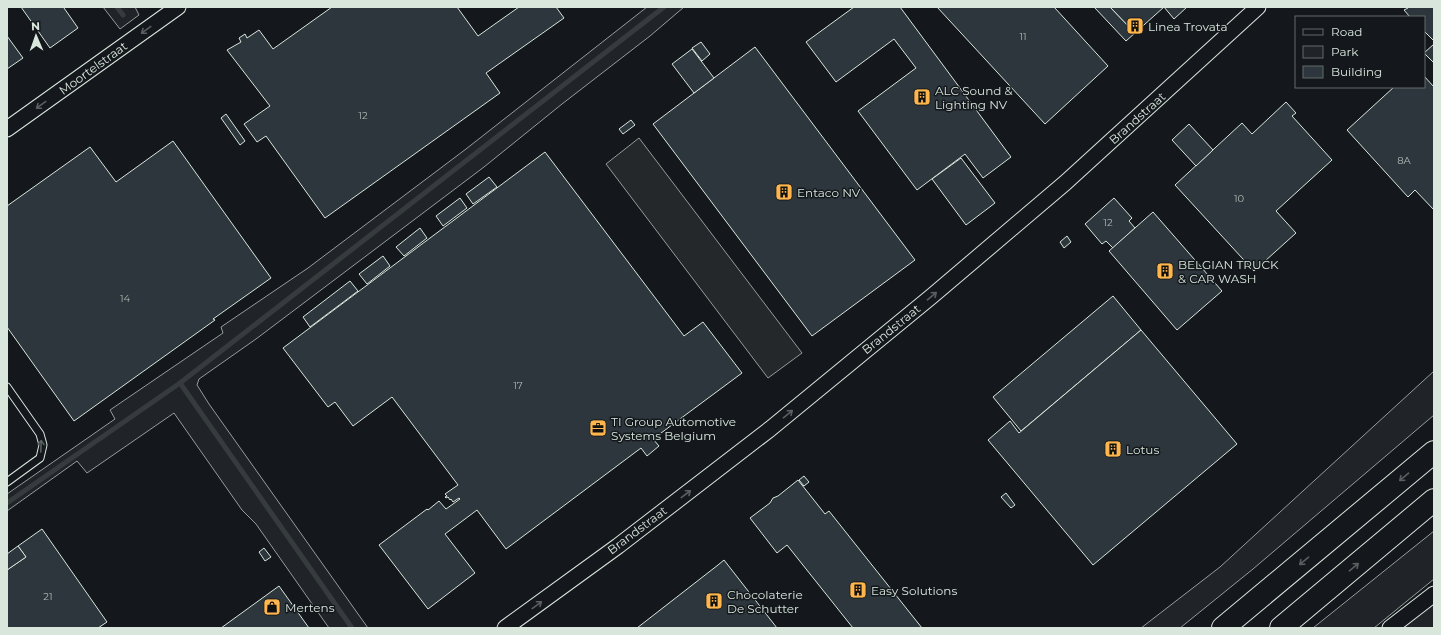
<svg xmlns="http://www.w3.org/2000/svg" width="1441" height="635" font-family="Montserrat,sans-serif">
	<rect width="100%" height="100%" fill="#14181c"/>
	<g fill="#202428" stroke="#939e99">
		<polygon points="103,7 135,7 139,15 120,29"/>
		<polygon points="647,7 684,7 650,36 562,104 484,167 256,339 199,379 197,385 209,404 368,628 329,628 256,524 242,510 174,413 87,473 77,461 7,511 7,494 115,419 110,410 223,333 221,327 308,268 466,149"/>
		<polygon points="1434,371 1434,415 1253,569 1180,628 1141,628 1220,567"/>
		<polygon points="1434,531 1434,579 1374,628 1313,628"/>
		<polygon points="1434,603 1434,628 1403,628"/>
	</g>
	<polygon fill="#24282b" stroke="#939e99" points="639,138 802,353 768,378 606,164"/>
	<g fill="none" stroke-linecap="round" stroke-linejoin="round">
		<g stroke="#363b3e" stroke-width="5">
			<polyline points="117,7 123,15"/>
			<polyline points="180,383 352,628"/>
			<polyline points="7,503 180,383 664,7"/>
		</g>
	</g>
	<g fill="#2c363c" stroke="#d8e6dc">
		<polygon points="21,7 65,7 64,8 78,28 50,48"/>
		<polygon points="332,7 457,7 478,36 519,7 556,7 564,18 486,73 500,93 325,218 266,136 257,142 244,124 270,106 227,50 241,42 239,38 245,34 247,38 259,30 273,49"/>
		<polygon points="854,7 900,7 1011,157 983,178 965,154 917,190 858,111 916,68 894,39 836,82 806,42"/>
		<polygon points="937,7 1054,7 1108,66 1045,124"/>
		<polygon points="1094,7 1110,7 1135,33 1126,41"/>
		<polygon points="1110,7 1187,7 1174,19 1164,7 1135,33"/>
		<polygon points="1407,7 1434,7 1434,41 1424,31 1424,17 1410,17 1404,10 1408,8"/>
		<polygon points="7,36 23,58 7,69"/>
		<polygon points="701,42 710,54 702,61 692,48"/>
		<polygon points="1434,44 1434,63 1424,53"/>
		<polygon points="755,47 915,260 812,336 653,124"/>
		<polygon points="692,49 714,78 694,93 672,64"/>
		<polygon points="1424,76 1434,87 1434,210 1415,190 1408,197 1347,130 1394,87 1424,87"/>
		<polygon points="1286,102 1296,113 1292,116 1332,160 1276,211 1296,233 1254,271 1175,185 1242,123 1252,134"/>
		<polygon points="226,114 245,141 240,145 221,118"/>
		<polygon points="631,120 635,125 623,134 619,129"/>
		<polygon points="1189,124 1213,150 1196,166 1172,140"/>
		<polygon points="173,141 271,278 213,319 215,320 74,421 7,327 7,206 90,147 116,182"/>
		<polygon points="545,152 684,336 703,322 742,373 653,439 659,446 647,456 641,448 506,549 477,510 445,534 475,573 428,609 379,545 427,509 428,510 439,501 446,509 460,499 459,498 453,502 451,499 450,500 448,497 446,498 445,497 447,496 445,494 458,485 392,397 353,426 335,402 328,407 283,348"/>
		<polygon points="961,158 995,203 966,225 932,179"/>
		<polygon points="489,177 497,187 473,204 466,194"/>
		<polygon points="460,198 467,208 443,226 436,216"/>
		<polygon points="1114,198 1132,218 1129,221 1135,228 1113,248 1106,241 1102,244 1085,224"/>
		<polygon points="1153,212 1222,291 1177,330 1109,251"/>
		<polygon points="420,228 427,238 404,256 396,247"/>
		<polygon points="1067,236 1071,242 1064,248 1060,242"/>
		<polygon points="383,256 390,266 367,284 359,274"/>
		<polygon points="350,281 358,291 310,327 303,317"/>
		<polygon points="1113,296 1141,330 1021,431 993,397"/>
		<polygon points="1141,330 1237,444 1093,565 988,440 1010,421 1019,433"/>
		<polygon points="804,476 809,482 804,486 799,480"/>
		<polygon points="798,480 825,514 829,511 922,628 853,628 787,545 777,553 750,518 770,503 773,498 778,496"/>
		<polygon points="1006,493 1015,505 1011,508 1001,497"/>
		<polygon points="42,529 107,622 98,628 7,628 7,570 26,557 18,546"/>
		<polygon points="18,546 26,557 7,570 7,554"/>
		<polygon points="264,548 271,557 265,561 259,552"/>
		<polygon points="724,560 777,628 637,628 718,565"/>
		<polygon points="279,586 309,628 221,628"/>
	</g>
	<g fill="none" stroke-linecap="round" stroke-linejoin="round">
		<g stroke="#d8e6dc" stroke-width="9">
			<polyline id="lane" points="7,387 40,434 43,445 40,458 7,482"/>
		</g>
		<g stroke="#d8e6dc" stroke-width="17">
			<g id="street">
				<polyline points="7,129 178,7"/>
				<polyline points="505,628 618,546 770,429 932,296 1065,183 1258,7"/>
				<polyline points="1390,628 1434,594"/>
			</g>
		</g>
		<g stroke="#d8e6dc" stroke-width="24">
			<g id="highway">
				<polyline points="1223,628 1434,452"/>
				<polyline points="1281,628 1434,500"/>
			</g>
		</g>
		<use href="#lane" stroke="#14181c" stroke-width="7"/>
		<use href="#street" stroke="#14181c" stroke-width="15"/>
		<use href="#highway" stroke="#14181c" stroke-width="22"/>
	</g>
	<defs><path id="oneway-shaft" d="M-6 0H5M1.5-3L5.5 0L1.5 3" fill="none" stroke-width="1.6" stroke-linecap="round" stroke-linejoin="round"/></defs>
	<g stroke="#59605f">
		<use href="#oneway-shaft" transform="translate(146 30) rotate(144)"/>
		<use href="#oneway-shaft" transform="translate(41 105) rotate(144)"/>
		<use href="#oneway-shaft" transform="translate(932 296) rotate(-40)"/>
		<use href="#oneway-shaft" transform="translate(788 414) rotate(-39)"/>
		<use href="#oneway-shaft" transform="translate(41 446) rotate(-88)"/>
		<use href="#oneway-shaft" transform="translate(1404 477) rotate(140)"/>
		<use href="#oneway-shaft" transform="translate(686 494) rotate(-37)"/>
		<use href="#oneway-shaft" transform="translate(1304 561) rotate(140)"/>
		<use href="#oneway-shaft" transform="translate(1354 567) rotate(-40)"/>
		<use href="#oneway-shaft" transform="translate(537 605) rotate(-36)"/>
	</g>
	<defs>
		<g id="building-square" transform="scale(0.9)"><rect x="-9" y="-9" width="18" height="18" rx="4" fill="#ffb74d" stroke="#14181c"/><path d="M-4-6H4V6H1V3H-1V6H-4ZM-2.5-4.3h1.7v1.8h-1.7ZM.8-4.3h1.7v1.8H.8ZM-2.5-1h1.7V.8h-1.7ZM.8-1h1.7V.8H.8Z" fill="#111"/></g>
		<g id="office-square" transform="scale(0.9)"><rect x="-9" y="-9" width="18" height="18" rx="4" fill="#ffb74d" stroke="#14181c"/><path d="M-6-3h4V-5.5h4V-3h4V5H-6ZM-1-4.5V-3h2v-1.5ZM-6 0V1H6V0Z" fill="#111"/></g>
		<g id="shop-square" transform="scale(0.9)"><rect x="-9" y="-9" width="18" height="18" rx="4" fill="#ffb74d" stroke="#14181c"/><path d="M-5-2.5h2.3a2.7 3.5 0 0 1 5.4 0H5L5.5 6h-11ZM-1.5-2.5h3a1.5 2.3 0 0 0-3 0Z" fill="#111"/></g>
	</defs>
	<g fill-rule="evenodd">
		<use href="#building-square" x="1135" y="26"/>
		<use href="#building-square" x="922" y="97"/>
		<use href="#building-square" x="784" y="192"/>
		<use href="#building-square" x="1165" y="271"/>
		<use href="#office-square" x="598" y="428"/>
		<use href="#building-square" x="1113" y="449"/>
		<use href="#building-square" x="858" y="590"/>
		<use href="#building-square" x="714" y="601"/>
		<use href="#shop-square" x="272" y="607"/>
	</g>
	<g text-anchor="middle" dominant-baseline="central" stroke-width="3" stroke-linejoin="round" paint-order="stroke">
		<g font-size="10" fill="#adbab4">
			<text x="1023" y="36">11</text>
			<text x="363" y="115">12</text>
			<text x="1404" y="160">8A</text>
			<text x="1239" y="198">10</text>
			<text x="1108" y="222">12</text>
			<text x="125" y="298">14</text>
			<text x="518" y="385">17</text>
			<text x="48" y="596">21</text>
		</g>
		<g font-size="12" fill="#d8e6dc" stroke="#14181c" text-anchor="start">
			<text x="1148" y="26">Linea Trovata</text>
			<text x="935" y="90">ALC Sound &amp;<tspan x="935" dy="14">Lighting NV</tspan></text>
			<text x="797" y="192">Entaco NV</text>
			<text x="1178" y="264">BELGIAN TRUCK<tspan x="1178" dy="14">&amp; CAR WASH</tspan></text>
			<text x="611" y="421">TI Group Automotive<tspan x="611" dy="14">Systems Belgium</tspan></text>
			<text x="1126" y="449">Lotus</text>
			<text x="871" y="590">Easy Solutions</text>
			<text x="727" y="594">Chocolaterie<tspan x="727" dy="14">De Schutter</tspan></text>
			<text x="285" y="607">Mertens</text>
		</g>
		<g font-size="12" fill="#d8e6dc" stroke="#14181c">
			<text transform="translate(93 68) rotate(-36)">Moortelstraat</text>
			<text transform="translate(1137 118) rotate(-42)">Brandstraat</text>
			<text transform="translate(891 329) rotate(-39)">Brandstraat</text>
			<text transform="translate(637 530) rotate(-37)">Brandstraat</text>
		</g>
	</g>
	<rect width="1441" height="635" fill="none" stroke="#d8e6dc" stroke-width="16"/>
	<rect x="1295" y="16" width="130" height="72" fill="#14181c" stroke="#626a69"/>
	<rect x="1303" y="29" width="20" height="6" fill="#14181c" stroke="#626a69"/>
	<text x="1331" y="36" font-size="12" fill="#d8e6dc">Road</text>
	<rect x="1303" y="46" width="20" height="12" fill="#202428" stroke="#626a69"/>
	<text x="1331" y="56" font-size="12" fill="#d8e6dc">Park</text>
	<rect x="1303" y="66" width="20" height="12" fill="#2c363c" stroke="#626a69"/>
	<text x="1331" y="76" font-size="12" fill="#d8e6dc">Building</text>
	<g transform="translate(36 36) rotate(358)" stroke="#14181c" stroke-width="3" paint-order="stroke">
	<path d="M0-3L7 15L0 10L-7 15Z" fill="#d8e6dc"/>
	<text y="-6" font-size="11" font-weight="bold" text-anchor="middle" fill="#d8e6dc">N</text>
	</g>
</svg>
